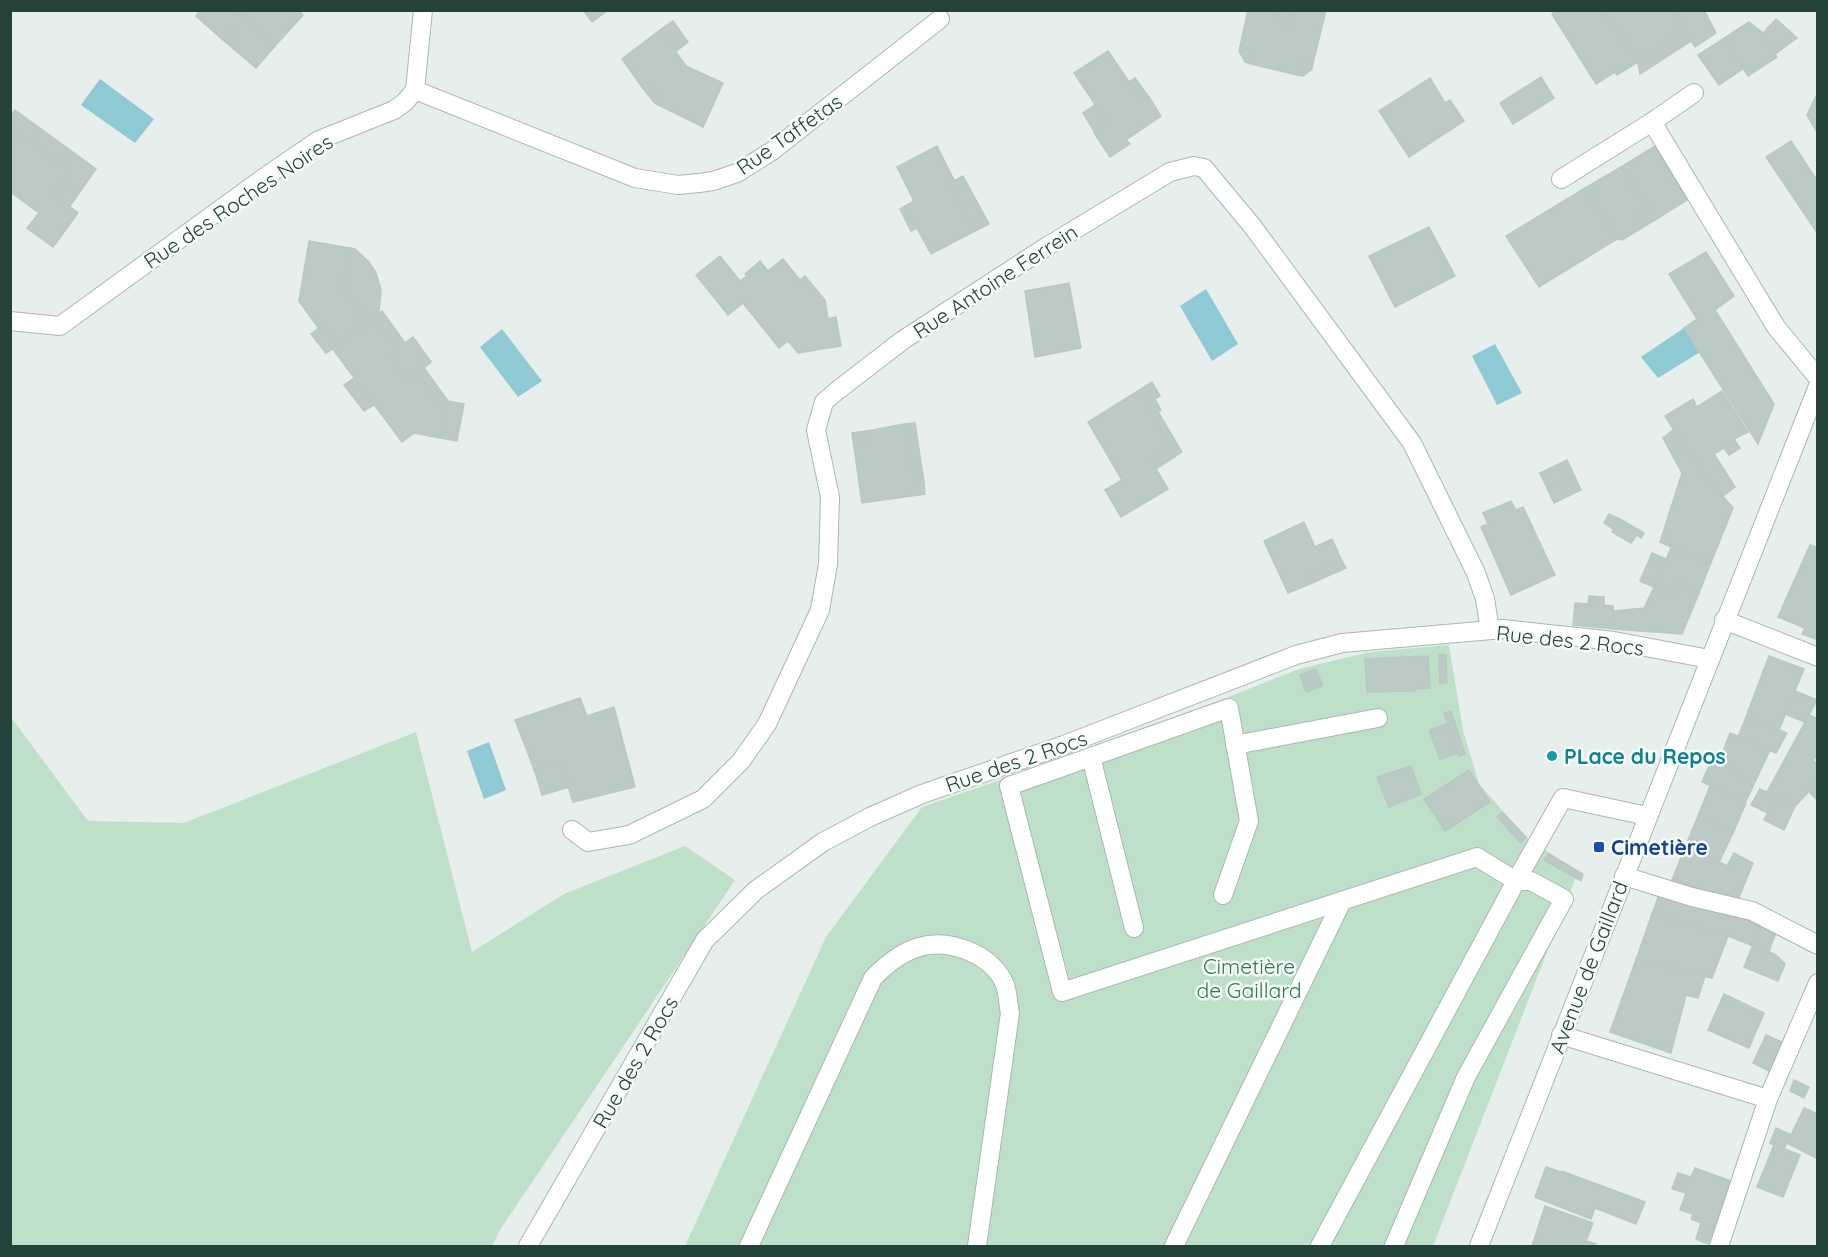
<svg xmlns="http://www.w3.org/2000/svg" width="1828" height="1257" font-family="Quicksand,sans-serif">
	<rect width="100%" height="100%" fill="#e6efeb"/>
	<g fill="#bfe0c8">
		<polygon points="1449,645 1463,730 1479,784 1526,837 1578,872 1433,1246 685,1246 826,937 922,807 1139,732 1299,669 1370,652"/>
		<polygon points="10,716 88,821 184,823 416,732 472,952 564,894 685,846 735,880 500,1230 492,1246 11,1246"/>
	</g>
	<g fill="#8ec9d4">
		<polygon points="100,79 154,119 135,143 81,105"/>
		<polygon points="1206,289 1238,344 1212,361 1180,306"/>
		<polygon points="1684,328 1700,352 1658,378 1641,357"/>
		<polygon points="502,329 542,381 518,397 480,347"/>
		<polygon points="1495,344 1522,393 1497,405 1472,356"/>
		<polygon points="489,742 506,790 484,799 467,751"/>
	</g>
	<g fill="#bbcac4" stroke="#b8c9c2" stroke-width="1.5">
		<polygon points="200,10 235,10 275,46 256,68 228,44 237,34 232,30 223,40 196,16"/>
		<polygon points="235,10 298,10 303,15 275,46"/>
		<polygon points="583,10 608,10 592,22"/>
		<polygon points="1248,10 1279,10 1278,13 1287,25 1293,19 1295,10 1326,10 1313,63 1301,60 1297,75 1251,64 1254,50 1240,47"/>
		<polygon points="1279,10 1295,10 1293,19 1287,25 1278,13"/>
		<polygon points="1558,10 1604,10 1638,62 1617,75 1615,72 1596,84 1552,14"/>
		<polygon points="1609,10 1671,10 1685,32 1638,62 1605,13"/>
		<polygon points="1671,10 1704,10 1716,33 1695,47"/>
		<polygon points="1776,19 1797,38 1775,54 1763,33"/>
		<polygon points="673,21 688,42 675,52 660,30"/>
		<polygon points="1749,22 1763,33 1777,57 1748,76 1723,39"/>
		<polygon points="232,30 237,34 228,44 223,40"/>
		<polygon points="660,30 686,66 723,83 703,127 656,104 653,101 657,93 648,82 639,83 622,59"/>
		<polygon points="1685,32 1691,41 1640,74 1638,62"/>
		<polygon points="1723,39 1744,68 1719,85 1698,55"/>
		<polygon points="1240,47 1254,50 1251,64 1245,62 1239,51"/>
		<polygon points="1108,51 1142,101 1149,97 1161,116 1126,140 1130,144 1110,157 1094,133 1108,124 1074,73"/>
		<polygon points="1301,60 1313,63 1312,69 1303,76 1297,75"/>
		<polygon points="1541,77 1554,98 1513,124 1500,103"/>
		<polygon points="1135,78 1149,97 1142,101 1129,82"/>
		<polygon points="1430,78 1445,103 1450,100 1464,121 1409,157 1379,111"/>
		<polygon points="648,82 657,93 653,101 639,83"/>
		<polygon points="1818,92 1818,134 1807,115"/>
		<polygon points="1095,105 1108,124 1095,133 1083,113"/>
		<polygon points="15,110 96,169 70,206 54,194 59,187 61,189 68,179 66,177 70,171 10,127 10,116"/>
		<polygon points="10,127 70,171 66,177 68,179 61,189 59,187 54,194 78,213 53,247 27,228 39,213 12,193 10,196"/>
		<polygon points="1791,141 1818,182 1818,234 1766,157"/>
		<polygon points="937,146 954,180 950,183 975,231 931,254 905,206 914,201 897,167"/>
		<polygon points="1655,146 1687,200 1655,220 1621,167"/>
		<polygon points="1621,167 1649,211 1634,220 1640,229 1622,240 1617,239 1585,188"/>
		<polygon points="963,176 989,224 975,231 950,183"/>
		<polygon points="1585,188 1617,239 1539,287 1506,236"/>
		<polygon points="905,206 917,228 911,231 900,209"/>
		<polygon points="1649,211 1655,220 1640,229 1634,220"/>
		<polygon points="1429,227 1455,276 1395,307 1369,256"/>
		<polygon points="309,241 350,248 343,289 367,322 334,348 332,345 335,343 323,328 320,330 299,301"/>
		<polygon points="350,248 355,249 369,262 376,273 381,289 379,313 367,322 343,289"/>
		<polygon points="1706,252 1734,296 1715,310 1774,404 1758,444 1684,328 1697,319 1669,274"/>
		<polygon points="720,256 740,281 747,276 745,274 760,261 768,271 783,259 800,280 805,276 825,300 828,319 836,317 841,346 798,353 788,341 779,348 743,303 728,315 696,275"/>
		<polygon points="1069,283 1081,348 1035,357 1025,291"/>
		<polygon points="382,311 405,343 413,337 431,362 424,368 448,401 464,404 457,441 440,438 446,410 417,373 408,380 389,355 399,348 375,317"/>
		<polygon points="375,317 399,348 389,355 408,380 417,373 446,410 440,438 414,433 402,442 332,348"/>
		<polygon points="319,328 320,330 323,328 335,343 332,345 334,348 326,353 311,334"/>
		<polygon points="354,378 375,404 364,411 344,385"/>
		<polygon points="1152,382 1160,396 1155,399 1161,410 1158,412 1182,452 1156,469 1152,462 1171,449 1149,409 1152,406 1141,389"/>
		<polygon points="1141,389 1152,406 1149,409 1171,449 1152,462 1168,489 1121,517 1105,490 1122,480 1088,422"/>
		<polygon points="1722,391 1748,432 1734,439 1740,448 1729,455 1724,448 1714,454 1735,487 1723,496 1692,459 1665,416 1693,399 1697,407"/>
		<polygon points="915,423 924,482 915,484 905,424"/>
		<polygon points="905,424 915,484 924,482 925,494 862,503 854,447 870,445 867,431"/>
		<polygon points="1673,430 1707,478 1733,508 1710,565 1660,542 1682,473 1663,438"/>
		<polygon points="867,431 870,445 854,447 852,433"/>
		<polygon points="1567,460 1574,475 1547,488 1540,473"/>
		<polygon points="1574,475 1581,490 1554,503 1547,488"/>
		<polygon points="1511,501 1516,510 1523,507 1555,575 1511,595 1481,527 1488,524 1483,513"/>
		<polygon points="1609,514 1620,519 1613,529 1604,523"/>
		<polygon points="1620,519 1644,533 1641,538 1637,535 1631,543 1612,532"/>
		<polygon points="1304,522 1315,547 1332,539 1342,561 1307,578 1310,584 1288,593 1264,541"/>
		<polygon points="1810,545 1818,548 1818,640 1802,634 1805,628 1778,617"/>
		<polygon points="1671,548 1710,565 1699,593 1680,584 1674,596 1654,587"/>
		<polygon points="1652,553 1666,559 1654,587 1640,581"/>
		<polygon points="1342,561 1346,568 1310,584 1307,578"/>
		<polygon points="1680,584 1699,593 1682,634 1614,629 1614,611 1644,608 1654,587 1674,596"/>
		<polygon points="1589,596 1604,597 1604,605 1588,604"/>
		<polygon points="1575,603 1613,606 1614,629 1573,625"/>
		<polygon points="1439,655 1446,655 1447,683 1440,684"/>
		<polygon points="1428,656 1430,688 1415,689 1415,691 1367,692 1365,659"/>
		<polygon points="1769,656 1804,669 1779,730 1746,717"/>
		<polygon points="1316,669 1323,686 1306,692 1300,675"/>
		<polygon points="1795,691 1817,700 1805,722 1785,714"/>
		<polygon points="580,698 587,716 614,707 635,787 573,802 560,761 534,769 515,720"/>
		<polygon points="1451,711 1465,754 1459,756 1444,713"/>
		<polygon points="1809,715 1818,719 1818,756 1813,760 1818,765 1818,782 1795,806 1767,792"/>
		<polygon points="1746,717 1787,733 1776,753 1738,737"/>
		<polygon points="1447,724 1457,753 1440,759 1429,730"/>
		<polygon points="1730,733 1770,750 1753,786 1739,779 1741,774 1719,762"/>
		<polygon points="1712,759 1741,774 1739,779 1753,786 1745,803 1702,782"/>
		<polygon points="560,761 569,787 542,795 534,769"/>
		<polygon points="1411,766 1421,794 1389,807 1377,777"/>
		<polygon points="1469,770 1490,802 1445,831 1424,799"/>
		<polygon points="1818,782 1818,801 1810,793"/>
		<polygon points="1710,786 1746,803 1733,833 1698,816"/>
		<polygon points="1760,789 1776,796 1768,813 1751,805"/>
		<polygon points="1776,796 1795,806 1784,830 1764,820"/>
		<polygon points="1502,812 1526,837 1521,843 1497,817"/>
		<polygon points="1698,816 1733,833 1719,862 1686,845"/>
		<polygon points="1686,845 1727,866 1734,853 1753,863 1738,900 1716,897 1672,880"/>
		<polygon points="1549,854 1583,874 1581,881 1544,860"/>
		<polygon points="1659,895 1760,923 1751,945 1728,936 1652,914"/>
		<polygon points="1652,914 1728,936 1712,978 1636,960"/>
		<polygon points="1760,923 1777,929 1769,952 1751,945"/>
		<polygon points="1753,945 1776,955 1785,964 1778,981 1744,967"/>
		<polygon points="1636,960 1705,976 1698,998 1686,995 1671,1053 1610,1032"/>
		<polygon points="1724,994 1764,1013 1749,1048 1708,1030"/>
		<polygon points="1766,1035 1784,1043 1771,1072 1753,1063"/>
		<polygon points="1794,1080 1809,1087 1804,1098 1790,1091"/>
		<polygon points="1804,1108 1818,1114 1818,1159 1787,1143 1784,1149 1770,1143 1776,1128 1791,1135"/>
		<polygon points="1774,1145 1800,1155 1783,1197 1757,1187"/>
		<polygon points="1546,1167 1561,1172 1562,1171 1645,1202 1636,1224 1595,1208 1591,1219 1535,1197"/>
		<polygon points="1695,1168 1731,1181 1708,1244 1696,1239 1701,1223 1691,1219 1693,1214 1680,1210 1686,1193 1672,1189 1678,1173 1691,1177"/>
		<polygon points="1545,1206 1593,1223 1586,1241 1596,1244 1595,1246 1532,1246"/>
	</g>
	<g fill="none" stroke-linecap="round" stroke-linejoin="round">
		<g stroke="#a8b8b2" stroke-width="20">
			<g id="service">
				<polyline points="1652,122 1776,327 1818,378"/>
				<polyline points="1561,179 1652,122 1694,93"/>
				<polyline points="1235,745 1378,718"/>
				<polyline points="1091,757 1229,708 1249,821 1223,895"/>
				<polyline points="572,830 588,842 629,835 703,799 741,761 767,724 820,610 828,564 830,497 816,430 824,402 838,390 903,340 1046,247 1170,172 1194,166 1204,168 1253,227 1412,443 1476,573 1485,599 1490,630"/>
				<polyline points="1624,876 1692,897 1752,911 1818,945"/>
				<polyline points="1134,928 1091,757 1009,786 1062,992 1477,857 1516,881 1320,1246"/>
				<polyline points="1561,1035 1768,1099"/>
				<path d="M 749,1246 L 873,978 C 902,948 933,934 973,953 C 986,959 1000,971 1005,985 C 1008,993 1008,1004 1010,1013 L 977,1246"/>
				<polyline points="1174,1246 1342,901"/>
				<polyline points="1394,1246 1466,1077 1564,899 1531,881 1516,881 1563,798 1647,816"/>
				<polyline points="1719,1246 1768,1099 1818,983"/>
			</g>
		</g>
		<g stroke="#a8b8b2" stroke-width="20">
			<g id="minor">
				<polyline points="415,90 635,178 678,185 699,183 713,181 737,173 772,151 940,19"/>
				<polyline points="10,321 60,326 262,179 319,140 394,110 405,102 415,90 423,10"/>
				<polyline points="1724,620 1818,657"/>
				<polyline points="528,1246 705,940 756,890 823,842 870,817 922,794 1064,745 1296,655 1342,643 1503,629 1614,641 1709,659"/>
			</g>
		</g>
		<g stroke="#a8b8b2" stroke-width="20">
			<polyline id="tertiary" points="1479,1246 1818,386"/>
		</g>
		<use href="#service" stroke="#fff" stroke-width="18"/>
		<use href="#minor" stroke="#fff" stroke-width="18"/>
		<use href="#tertiary" stroke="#fff" stroke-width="18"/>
	</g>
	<circle fill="#0f9aa8" stroke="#f7fbf9" stroke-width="2" cx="1552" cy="756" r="6"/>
	<rect fill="#1a4fb4" stroke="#f7fbf9" stroke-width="2" x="1593" y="841" width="12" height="12" rx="3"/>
	<g text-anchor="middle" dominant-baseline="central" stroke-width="5" stroke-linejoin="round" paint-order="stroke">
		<g font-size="21" fill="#24423a" stroke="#f7fbf9">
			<text transform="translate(789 134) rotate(-35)">Rue Taffetas</text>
			<text transform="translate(238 201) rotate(-34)">Rue des Roches Noires</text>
			<text transform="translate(995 281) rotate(-33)">Rue Antoine Ferrein</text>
			<text transform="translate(1570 640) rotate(6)">Rue des 2 Rocs</text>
			<text transform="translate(1016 761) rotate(-19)">Rue des 2 Rocs</text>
			<text transform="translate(1588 967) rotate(-69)">Avenue de Gaillard</text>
			<text transform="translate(635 1062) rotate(-60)">Rue des 2 Rocs</text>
		</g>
		<g font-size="21" font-weight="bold" fill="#0d838f" stroke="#f7fbf9" text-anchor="start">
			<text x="1564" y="756">PLace du Repos</text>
		</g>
		<g font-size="21" font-weight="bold" fill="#164399" stroke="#f7fbf9" text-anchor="start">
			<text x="1611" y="847">Cimetière</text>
		</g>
		<g font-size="21" fill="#2d7a4b" stroke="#f7fbf9">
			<text x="1249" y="966">Cimetière<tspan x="1249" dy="24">de Gaillard</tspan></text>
		</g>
	</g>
	<rect width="1828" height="1257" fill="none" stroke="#24423a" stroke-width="24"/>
</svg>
